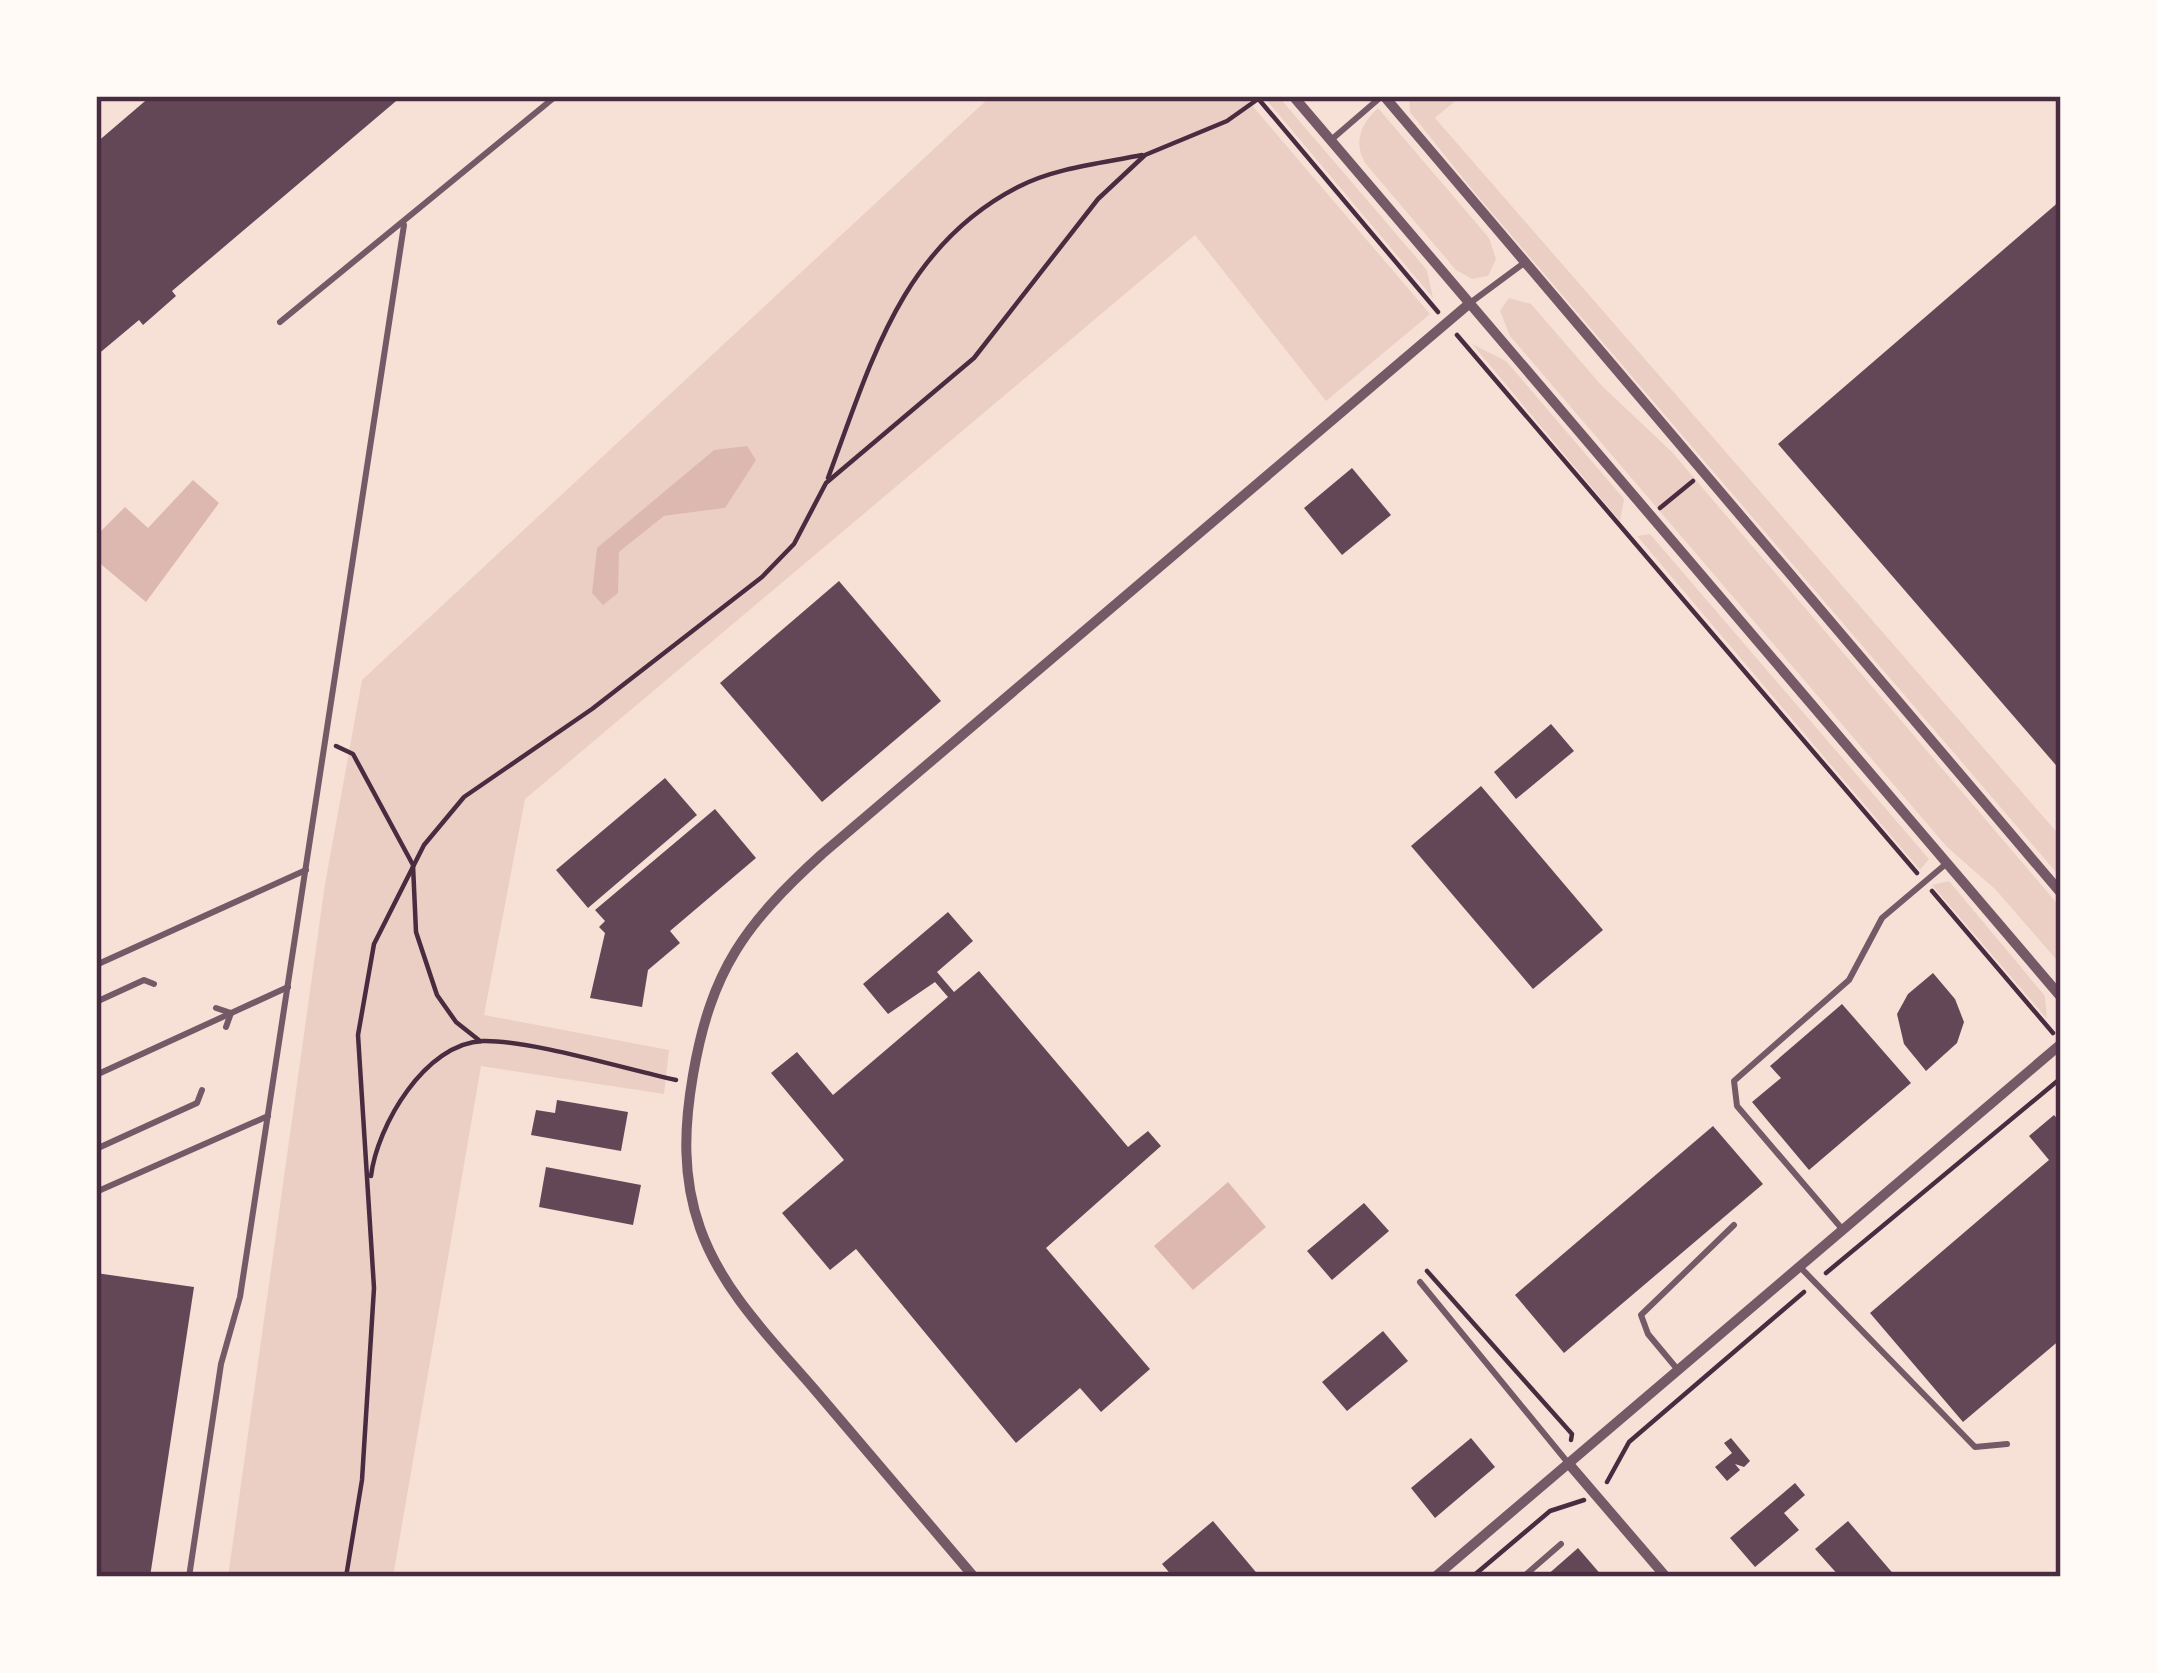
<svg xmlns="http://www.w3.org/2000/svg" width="2157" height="1673" font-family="Arial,sans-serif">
	<rect width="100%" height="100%" fill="#f7e1d7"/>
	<g fill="#ebcfc5" fill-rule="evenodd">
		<path d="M 991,96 L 1244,96 L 1430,314 L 1326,401 L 1195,235 L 525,799 L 484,1015 L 669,1050 L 664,1094 L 481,1066 L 393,1577 L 228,1577 L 325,884 L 362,680 ZM 714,450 L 725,508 L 664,516 L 619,552 L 598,548 Z"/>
		<polygon points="1263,96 1278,96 1427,270 1433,298"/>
		<polygon points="1409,96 1461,96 1435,118 2061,837 2061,878 1475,193 1410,112"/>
		<path d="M 1378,108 L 1489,238 L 1496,259 L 1488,276 L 1472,279 L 1456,270 L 1365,163 C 1353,141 1361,124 1378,108 Z"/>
		<polygon points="1509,298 1531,304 1602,386 1672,452 2061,908 2061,965 1996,890 1947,847 1510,336 1500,311"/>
		<polygon points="1472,344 1506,361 1624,499 1620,521"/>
		<polygon points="1650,534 1929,859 1920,870 1637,536"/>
		<polygon points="1949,881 2045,996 2047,1019 1932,885"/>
	</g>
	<g fill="#dcb8b0">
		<polygon points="747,446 756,460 725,508 664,516 619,552 618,593 603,605 592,593 597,548 714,450"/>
		<polygon points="193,480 219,503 146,602 96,560 96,536 125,507 148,528"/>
		<polygon points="1228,1182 1266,1227 1193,1290 1154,1246"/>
	</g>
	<g fill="#644757">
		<polygon points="151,96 402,96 172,291 176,296 143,325 139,320 96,356 96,143"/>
		<polygon points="2061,200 2061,771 1778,444"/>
		<polygon points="1352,468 1391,515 1342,555 1304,508"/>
		<polygon points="839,581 941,701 822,802 720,683"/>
		<polygon points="1551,724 1574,751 1516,799 1494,772"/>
		<polygon points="665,778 697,815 588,908 556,870"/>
		<polygon points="1481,786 1603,930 1533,989 1411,846"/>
		<polygon points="715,809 756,858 670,931 680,943 648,970 642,1007 590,998 605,933 599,927 605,921 595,910"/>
		<polygon points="948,912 973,941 937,972 954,992 979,971 1128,1147 1148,1131 1161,1146 1046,1248 1150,1369 1101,1412 1080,1388 1016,1443 856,1249 830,1270 782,1213 844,1160 771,1073 797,1052 833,1095 948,997 935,982 888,1014 863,984"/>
		<polygon points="1933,973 1955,999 1964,1022 1957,1043 1926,1071 1904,1044 1897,1014 1908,994"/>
		<polygon points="1842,1004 1911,1083 1809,1170 1752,1102 1781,1078 1770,1066"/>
		<polygon points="557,1100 628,1112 621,1151 531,1135 536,1110 555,1113"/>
		<polygon points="2054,1115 2061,1123 2061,1339 1963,1422 1870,1313 2049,1160 2029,1136"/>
		<polygon points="1713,1126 1763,1184 1564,1353 1515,1295"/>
		<polygon points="546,1167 641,1185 633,1225 539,1207"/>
		<polygon points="1364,1203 1389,1231 1332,1280 1307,1251"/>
		<polygon points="96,1273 194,1287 150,1577 96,1577"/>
		<polygon points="1383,1331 1408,1361 1347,1411 1322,1382"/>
		<polygon points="1471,1438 1495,1467 1435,1518 1411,1488"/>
		<polygon points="1731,1438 1750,1461 1744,1467 1735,1464 1740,1470 1727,1481 1715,1467 1732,1453 1724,1443"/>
		<polygon points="1795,1483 1805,1495 1784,1513 1799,1530 1755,1567 1730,1538"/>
		<polygon points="1213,1521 1260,1577 1173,1577 1162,1564"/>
		<polygon points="1848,1521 1896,1577 1840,1577 1815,1549"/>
		<polygon points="1578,1548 1603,1577 1545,1577"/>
	</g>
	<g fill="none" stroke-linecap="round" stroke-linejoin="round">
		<g stroke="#4a2c40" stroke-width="4.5">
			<polyline points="1256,96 1438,312"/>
			<polyline points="1457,335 1917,873"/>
			<path d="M 828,478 C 871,363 901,247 1018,187 C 1054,168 1102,163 1142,155"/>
			<polyline points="1660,508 1693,481"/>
			<polyline points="336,746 353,754 413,865 416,932 437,995 456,1022 480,1041"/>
			<polyline points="1932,891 2053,1033"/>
			<path d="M 371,1176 C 377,1126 425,1043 483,1041 C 531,1040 625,1069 676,1080"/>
			<polyline points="1427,1271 1572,1434 1571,1440"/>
			<polyline points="1826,1273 2061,1078"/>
			<polyline points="1607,1482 1629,1442 1804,1292"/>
			<polyline points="346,1577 362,1480 374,1288 358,1035 374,944 424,845 464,797 592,709 762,577 794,544 826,483 974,358 1098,199 1145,155 1227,121 1258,99"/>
			<polyline points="1472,1577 1550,1511 1584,1500"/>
		</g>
		<g stroke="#755966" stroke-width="6">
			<polyline points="1331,140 1382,96"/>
			<polyline points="1470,303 1524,263"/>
			<polyline points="280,322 556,96"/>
			<polyline points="96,965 306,870"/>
			<polyline points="96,1002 144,980 154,984"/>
			<polyline points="216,1008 231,1013 226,1027"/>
			<polyline points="96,1075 288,987"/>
			<polyline points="96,1149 197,1103 202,1090"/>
			<polyline points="96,1192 268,1116"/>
			<polyline points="1843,1230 1737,1106 1734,1081 1849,980 1882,918 1947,863"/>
			<polyline points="1800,1267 1975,1447 2007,1444"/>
			<polyline points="1420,1282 1569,1464"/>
			<polyline points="1678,1370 1648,1334 1641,1315 1734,1225"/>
			<polyline points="189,1577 221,1364 240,1297 404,225"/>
			<polyline points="1523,1577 1561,1544"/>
		</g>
		<g stroke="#755966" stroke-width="10">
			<polyline points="1293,96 2061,997"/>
			<polyline points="1384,96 2061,893"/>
			<polyline points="1569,1464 1666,1577"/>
			<path d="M 974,1577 C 921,1515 868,1452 815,1390 C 772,1340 722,1291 700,1228 C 682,1177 684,1127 693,1075 C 711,970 745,924 822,854 L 1470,303"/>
			<polyline points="1435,1577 2061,1044"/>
		</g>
	</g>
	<rect width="2157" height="1673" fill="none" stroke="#fffaf5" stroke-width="198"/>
	<rect x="99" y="99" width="1959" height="1475" fill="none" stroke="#4a2c40" stroke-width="4.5"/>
</svg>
